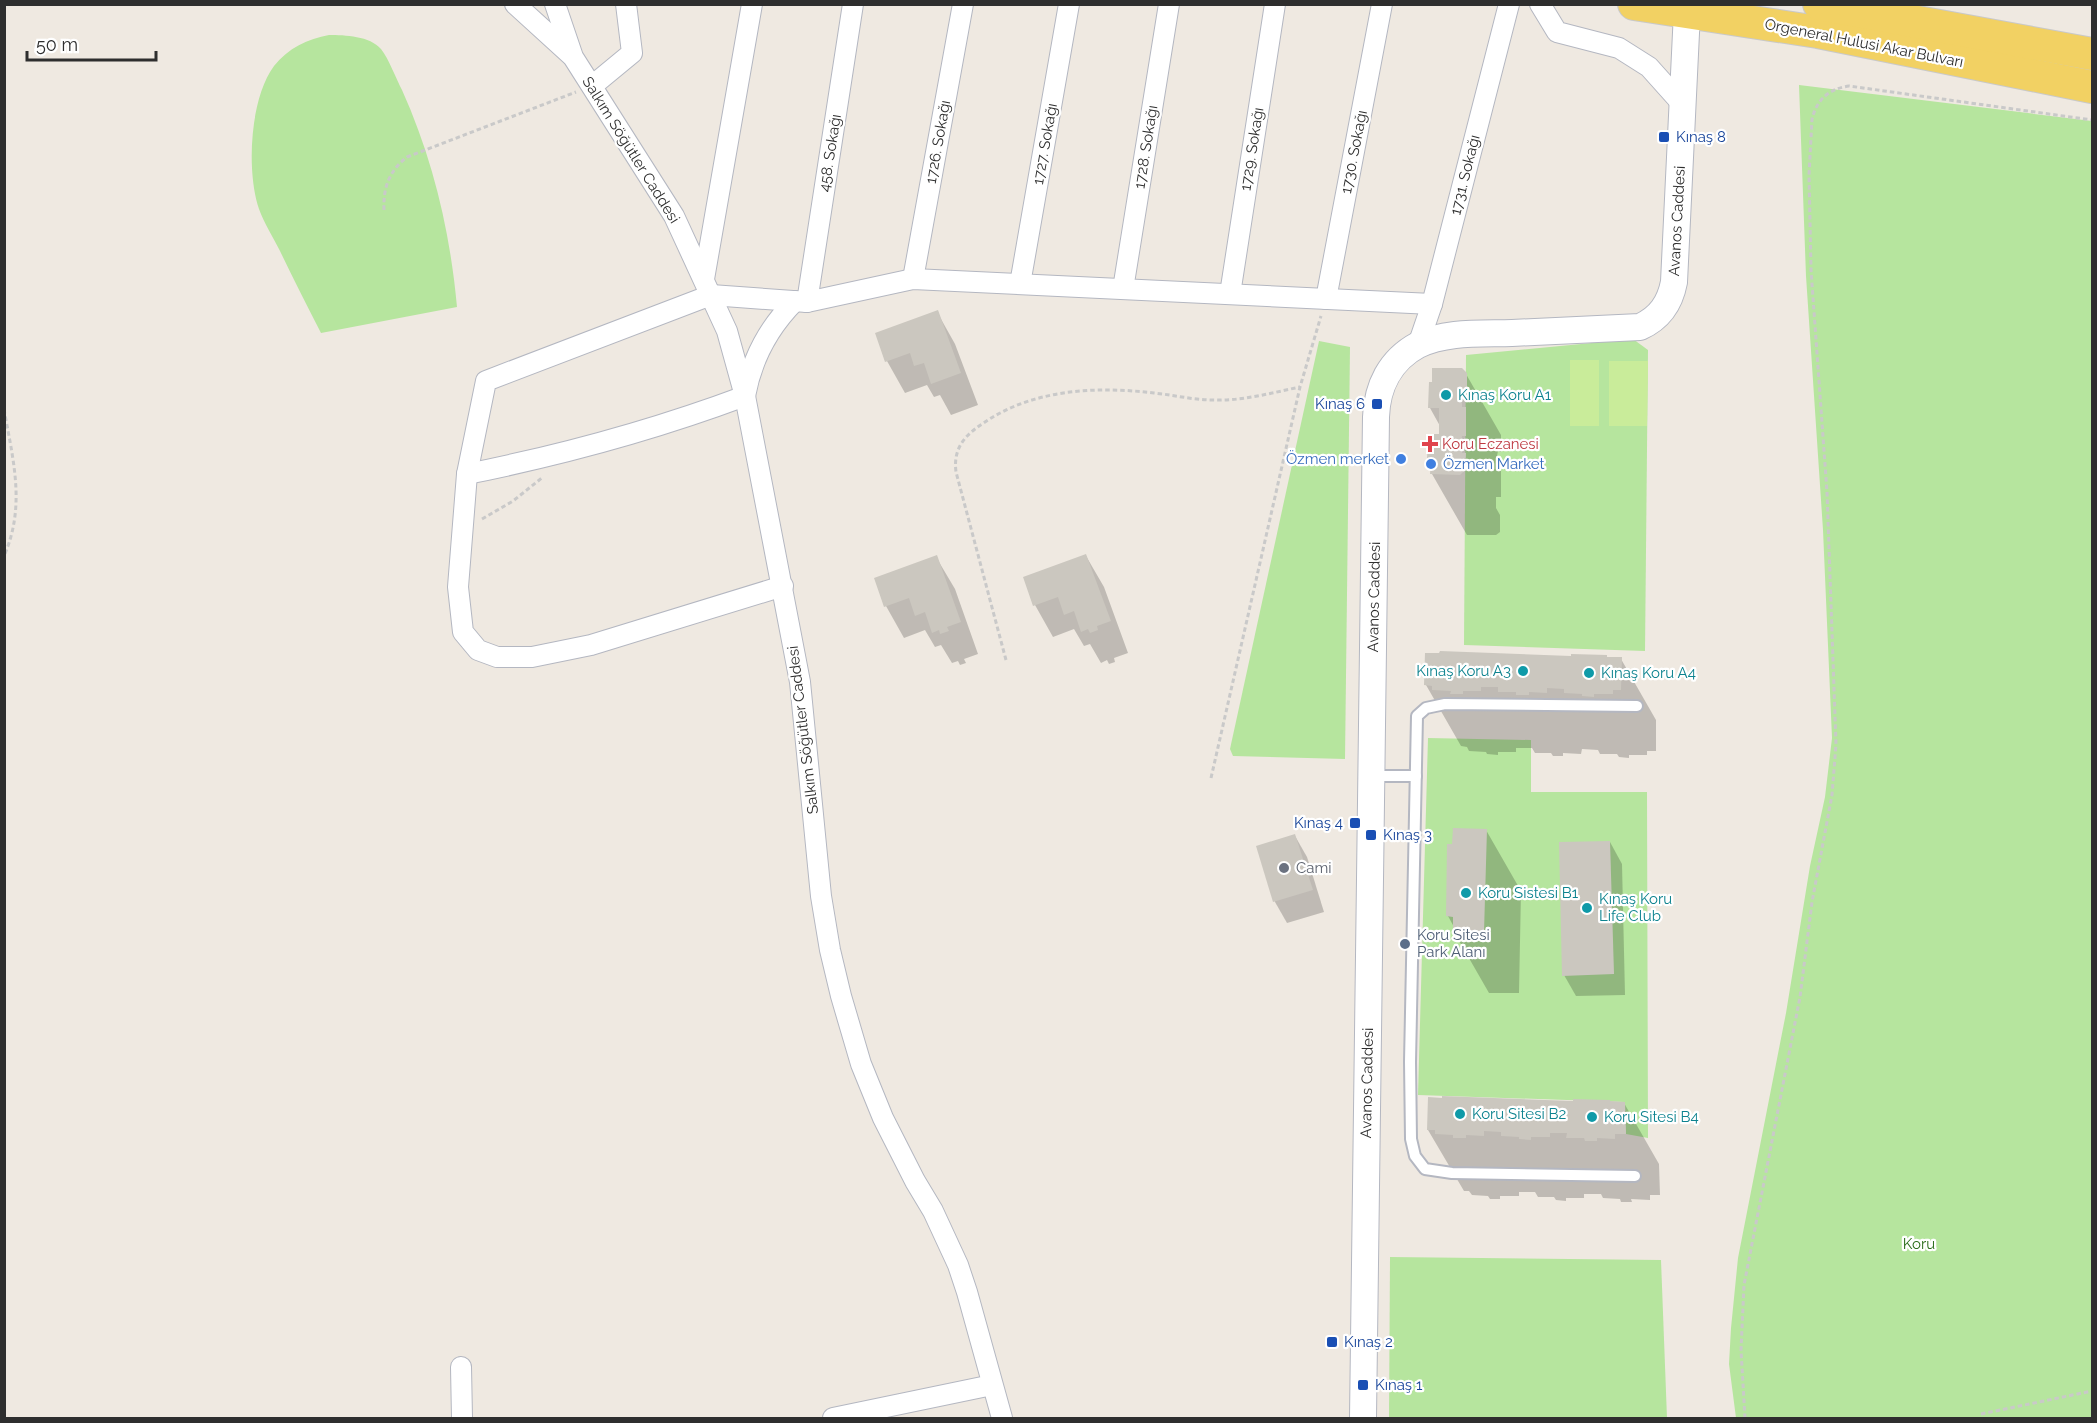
<svg xmlns="http://www.w3.org/2000/svg" width="2097" height="1423" font-family="Raleway,sans-serif">
	<rect width="100%" height="100%" fill="#efe9e1"/>
	<g fill="#b6e59e">
		<path d="M 329,35 C 345,35 370,36 381,49 C 389,59 396,79 402,90 C 433,159 450,231 457,307 L 321,333 C 307,306 293,278 280,251 C 273,237 264,223 259,209 C 246,171 250,98 274,66 C 288,48 308,39 329,35 Z"/>
		<polygon points="1799,85 2092,121 2092,1418 1736,1418 1729,1364 1731,1328 1738,1258 1786,1013 1810,866 1825,797 1832,738 1823,530 1806,276"/>
		<polygon points="1633,339 1648,350 1645,651 1464,645 1466,355"/>
		<polygon points="1319,341 1350,347 1345,759 1233,756 1230,749"/>
		<polygon points="1428,738 1531,740 1531,792 1647,792 1648,1138 1626,1134 1624,1102 1418,1095"/>
		<polygon points="1390,1257 1661,1260 1667,1418 1389,1418"/>
	</g>
	<g fill="#c9ec9a">
		<rect x="1570" y="360" width="29" height="66"/>
		<polygon points="1609,361 1648,361 1647,426 1609,426"/>
	</g>
	<g fill="#0003">
		<polygon points="937,312 955,344 978,405 951,415 940,395 934,397 927,385 905,393 887,361 877,334"/>
		<polygon points="1466,374 1501,435 1501,452 1498,451 1496,461 1501,470 1501,497 1496,497 1496,508 1500,515 1500,532 1496,535 1467,535 1432,474 1432,465 1429,460 1440,435 1440,426 1430,408"/>
		<polygon points="1086,556 1104,587 1128,653 1114,658 1115,662 1109,664 1107,660 1101,663 1090,644 1084,646 1074,629 1053,637 1035,605 1025,578"/>
		<polygon points="936,557 955,589 978,654 964,659 966,663 960,665 958,661 952,663 941,645 935,647 925,630 904,638 886,606"/>
		<polygon points="1621,659 1656,720 1656,751 1647,751 1647,755 1629,755 1629,758 1619,757 1617,754 1600,754 1598,750 1582,749 1581,754 1563,753 1563,756 1553,756 1551,753 1535,753 1532,748 1516,748 1516,752 1498,752 1498,755 1487,754 1486,752 1469,751 1467,747 1461,746 1426,685"/>
		<polygon points="1486,830 1521,891 1519,993 1489,993 1454,932 1454,927 1448,916 1453,846"/>
		<polygon points="1295,836 1307,857 1324,912 1287,923 1275,902 1258,847"/>
		<polygon points="1610,842 1622,864 1625,995 1576,996 1564,975"/>
		<polygon points="1624,1103 1659,1164 1660,1195 1650,1195 1650,1200 1631,1199 1632,1202 1621,1202 1620,1199 1603,1198 1601,1194 1584,1194 1584,1198 1566,1198 1566,1201 1556,1200 1554,1197 1538,1197 1535,1192 1519,1192 1519,1196 1500,1196 1500,1199 1490,1199 1488,1196 1472,1195 1469,1191 1464,1191 1428,1130"/>
	</g>
	<g fill="#cbc7bf">
		<polygon points="938,310 961,373 931,384 924,363 914,366 910,353 885,362 875,333"/>
		<polygon points="1432,368 1462,368 1467,373 1467,391 1463,391 1462,399 1462,407 1466,407 1466,436 1462,436 1461,444 1462,453 1466,453 1465,470 1460,475 1430,474 1431,460 1427,460 1428,434 1439,434 1439,408 1428,408 1429,382 1432,382"/>
		<polygon points="1086,554 1111,621 1097,626 1098,630 1090,633 1088,629 1081,632 1074,611 1064,615 1058,597 1033,606 1023,577"/>
		<polygon points="937,555 961,622 947,627 949,631 940,634 939,630 932,633 925,612 915,616 909,598 884,607 874,578"/>
		<polygon points="1440,651 1571,656 1571,654 1607,655 1607,657 1622,657 1621,690 1613,690 1613,694 1594,694 1594,697 1582,696 1582,694 1564,693 1564,689 1547,688 1547,693 1529,692 1529,695 1516,695 1516,692 1498,692 1498,687 1481,687 1481,691 1463,691 1463,694 1450,694 1451,691 1432,690 1432,686 1424,685 1425,653 1439,653"/>
		<polygon points="1453,828 1487,829 1484,932 1453,932 1453,917 1446,916 1447,844 1452,844"/>
		<polygon points="1295,834 1313,890 1273,902 1256,846"/>
		<polygon points="1610,841 1614,974 1562,976 1559,842"/>
		<polygon points="1442,1096 1573,1101 1573,1099 1610,1100 1610,1101 1625,1102 1626,1134 1615,1134 1615,1139 1597,1138 1597,1141 1585,1141 1584,1138 1566,1138 1567,1133 1550,1133 1550,1137 1531,1137 1531,1140 1519,1139 1519,1137 1501,1136 1501,1132 1484,1131 1484,1136 1466,1135 1466,1138 1453,1138 1453,1135 1435,1134 1435,1130 1427,1130 1428,1097 1442,1098"/>
	</g>
	<g fill="none" stroke-linecap="round" stroke-linejoin="round">
		<g stroke="#b4b7c1" stroke-width="14">
			<g id="service">
				<polyline points="1372,776 1416,776"/>
				<polyline points="1635,1176 1452,1173 1425,1169 1415,1156 1411,1139 1410,1062 1417,716 1426,708 1445,704 1637,706"/>
			</g>
		</g>
		<g stroke="#b4b7c1" stroke-width="22">
			<g id="minor">
				<polyline points="515,4 571,55"/>
				<polyline points="555,4 573,57 674,216 727,331 745,396 800,682 821,896 830,950 841,996 861,1064 883,1118 915,1181 933,1211 958,1265 967,1292 1002,1418"/>
				<polyline points="1540,4 1557,32 1619,48 1649,67 1683,105"/>
				<polyline points="592,86 632,53 626,4"/>
				<polyline points="704,279 752,4"/>
				<polyline points="913,279 963,4"/>
				<polyline points="1020,284 1069,4"/>
				<polyline points="1123,289 1169,4"/>
				<polyline points="1230,294 1275,4"/>
				<polyline points="1326,299 1382,4"/>
				<polyline points="807,302 853,4"/>
				<polyline points="1418,345 1432,304 1509,4"/>
				<path d="M 467,474 C 562,455 654,430 745,396 C 752,358 768,328 795,301"/>
				<polyline points="783,586 591,645 532,657 497,657 478,650 463,632 458,587 467,474 486,381 711,295 807,302 913,279 1432,304"/>
				<polyline points="461,1367 462,1418"/>
				<polyline points="833,1418 992,1385"/>
			</g>
		</g>
		<g stroke="#b4b7c1" stroke-width="28">
			<path id="tertiary" d="M 1363,1418 L 1376,417 C 1377,387 1390,360 1418,345 C 1446,331 1482,334 1512,333 C 1555,331 1598,329 1640,327 C 1660,318 1670,303 1674,282 L 1687,12"/>
		</g>
		<g stroke="#c9c9c9" stroke-width="34">
			<g id="primary">
				<polyline points="1634,4 1818,32 2092,87"/>
				<polyline points="1819,4 2092,54"/>
			</g>
		</g>
		<g stroke="#c9c9c9" stroke-width="3" stroke-dasharray="4.5 3" stroke-linecap="butt">
			<path d="M 384,210 C 383,188 389,171 407,157 L 576,92"/>
			<path d="M 4,409 C 13,460 26,506 4,556"/>
			<polyline points="482,519 513,501 543,477"/>
			<path d="M 1006,660 L 956,472 C 953,449 964,436 982,424 C 1032,389 1096,386 1154,393 C 1174,395 1193,400 1214,400 C 1243,401 1271,393 1300,387"/>
			<polyline points="1211,778 1300,387 1321,316"/>
			<polyline points="1981,1414 2092,1391"/>
			<path d="M 1745,1418 L 1741,1350 L 1744,1285 L 1800,997 L 1812,902 L 1832,795 L 1836,744 L 1827,492 L 1811,270 L 1809,175 L 1812,119 C 1817,99 1829,89 1849,86 L 2092,120"/>
		</g>
		<use href="#service" stroke="#fff" stroke-width="10"/>
		<use href="#minor" stroke="#fff" stroke-width="20"/>
		<use href="#tertiary" stroke="#fff" stroke-width="26"/>
		<use href="#primary" stroke="#f2d163" stroke-width="32"/>
	</g>
	<g fill="#1a4fb4" stroke="#fff" stroke-width="2">
		<rect x="1658" y="131" width="12" height="12" rx="3"/>
		<rect x="1371" y="398" width="12" height="12" rx="3"/>
		<rect x="1349" y="817" width="12" height="12" rx="3"/>
		<rect x="1365" y="829" width="12" height="12" rx="3"/>
		<rect x="1326" y="1336" width="12" height="12" rx="3"/>
		<rect x="1357" y="1379" width="12" height="12" rx="3"/>
	</g>
	<g fill="#0f9aa8" stroke="#fff" stroke-width="2">
		<circle cx="1446" cy="395" r="6"/>
		<circle cx="1523" cy="671" r="6"/>
		<circle cx="1589" cy="673" r="6"/>
		<circle cx="1466" cy="893" r="6"/>
		<circle cx="1587" cy="908" r="6"/>
		<circle cx="1460" cy="1114" r="6"/>
		<circle cx="1592" cy="1117" r="6"/>
	</g>
	<path fill="#e0444e" stroke="#fff" stroke-width="2" d="M1427 435h6v6h6v6h-6v6h-6v-6h-6v-6h6z"/>
	<g fill="#3f7fe0" stroke="#fff" stroke-width="2">
		<circle cx="1401" cy="459" r="6"/>
		<circle cx="1431" cy="464" r="6"/>
	</g>
	<circle fill="#6b7280" stroke="#fff" stroke-width="2" cx="1284" cy="868" r="6"/>
	<circle fill="#5c6f8a" stroke="#fff" stroke-width="2" cx="1405" cy="944" r="6"/>
	<g text-anchor="middle" dominant-baseline="central" stroke-width="4.5" stroke-linejoin="round" paint-order="stroke">
		<g font-size="15" fill="#2e2e2e" stroke="#fff">
			<text transform="translate(1864 43) rotate(11)">Orgeneral Hulusi Akar Bulvarı</text>
			<text transform="translate(938 142) rotate(-80)">1726. Sokağı</text>
			<text transform="translate(1045 144) rotate(-80)">1727. Sokağı</text>
			<text transform="translate(1146 147) rotate(-81)">1728. Sokağı</text>
			<text transform="translate(1252 149) rotate(-81)">1729. Sokağı</text>
			<text transform="translate(631 150) rotate(58)">Salkım Söğütler Caddesi</text>
			<text transform="translate(1354 152) rotate(-79)">1730. Sokağı</text>
			<text transform="translate(830 153) rotate(-81)">458. Sokağı</text>
			<text transform="translate(1465 175) rotate(-76)">1731. Sokağı</text>
			<text transform="translate(1677 221) rotate(-87)">Avanos Caddesi</text>
			<text transform="translate(1374 597) rotate(-89)">Avanos Caddesi</text>
			<text transform="translate(803 730) rotate(-97)">Salkım Söğütler Caddesi</text>
			<text transform="translate(1367 1083) rotate(-89)">Avanos Caddesi</text>
		</g>
		<g font-size="15" fill="#164399" stroke="#fff" text-anchor="start">
			<text x="1676" y="137">Kınaş 8</text>
			<text x="1365" y="404" text-anchor="end">Kınaş 6</text>
			<text x="1343" y="823" text-anchor="end">Kınaş 4</text>
			<text x="1383" y="835">Kınaş 3</text>
			<text x="1344" y="1342">Kınaş 2</text>
			<text x="1375" y="1385">Kınaş 1</text>
		</g>
		<g font-size="15" fill="#0d838f" stroke="#fff" text-anchor="start">
			<text x="1458" y="395">Kınaş Koru A1</text>
			<text x="1511" y="671" text-anchor="end">Kınaş Koru A3</text>
			<text x="1601" y="673">Kınaş Koru A4</text>
			<text x="1478" y="893">Koru Sistesi B1</text>
			<text x="1599" y="899">Kınaş Koru<tspan x="1599" dy="17">Life Club</tspan></text>
			<text x="1472" y="1114">Koru Sitesi B2</text>
			<text x="1604" y="1117">Koru Sitesi B4</text>
		</g>
		<g font-size="15" fill="#be3a42" stroke="#fff" text-anchor="start">
			<text x="1442" y="444">Koru Eczanesi</text>
		</g>
		<g font-size="15" fill="#366cbe" stroke="#fff" text-anchor="end">
			<text x="1389" y="459">Özmen merket</text>
			<text x="1443" y="464" text-anchor="start">Özmen Market</text>
		</g>
		<g font-size="15" fill="#5b616d" stroke="#fff" text-anchor="start">
			<text x="1296" y="868">Cami</text>
		</g>
		<g font-size="15" fill="#4e5e75" stroke="#fff" text-anchor="start">
			<text x="1417" y="935">Koru Sitesi<tspan x="1417" dy="17">Park Alanı</tspan></text>
		</g>
		<g font-size="15" fill="#2c6e1b" stroke="#fff">
			<text x="1919" y="1244">Koru</text>
		</g>
	</g>
	<rect width="2097" height="1423" fill="none" stroke="#2e2e2e" stroke-width="12"/>
	<path d="M27 51v9h129v-9" fill="none" stroke="#2e2e2e" stroke-width="3"/>
	<text x="36" y="51" font-size="18" fill="#2e2e2e" stroke="#ffffff" stroke-width="4.5" paint-order="stroke">50 m</text>
</svg>
